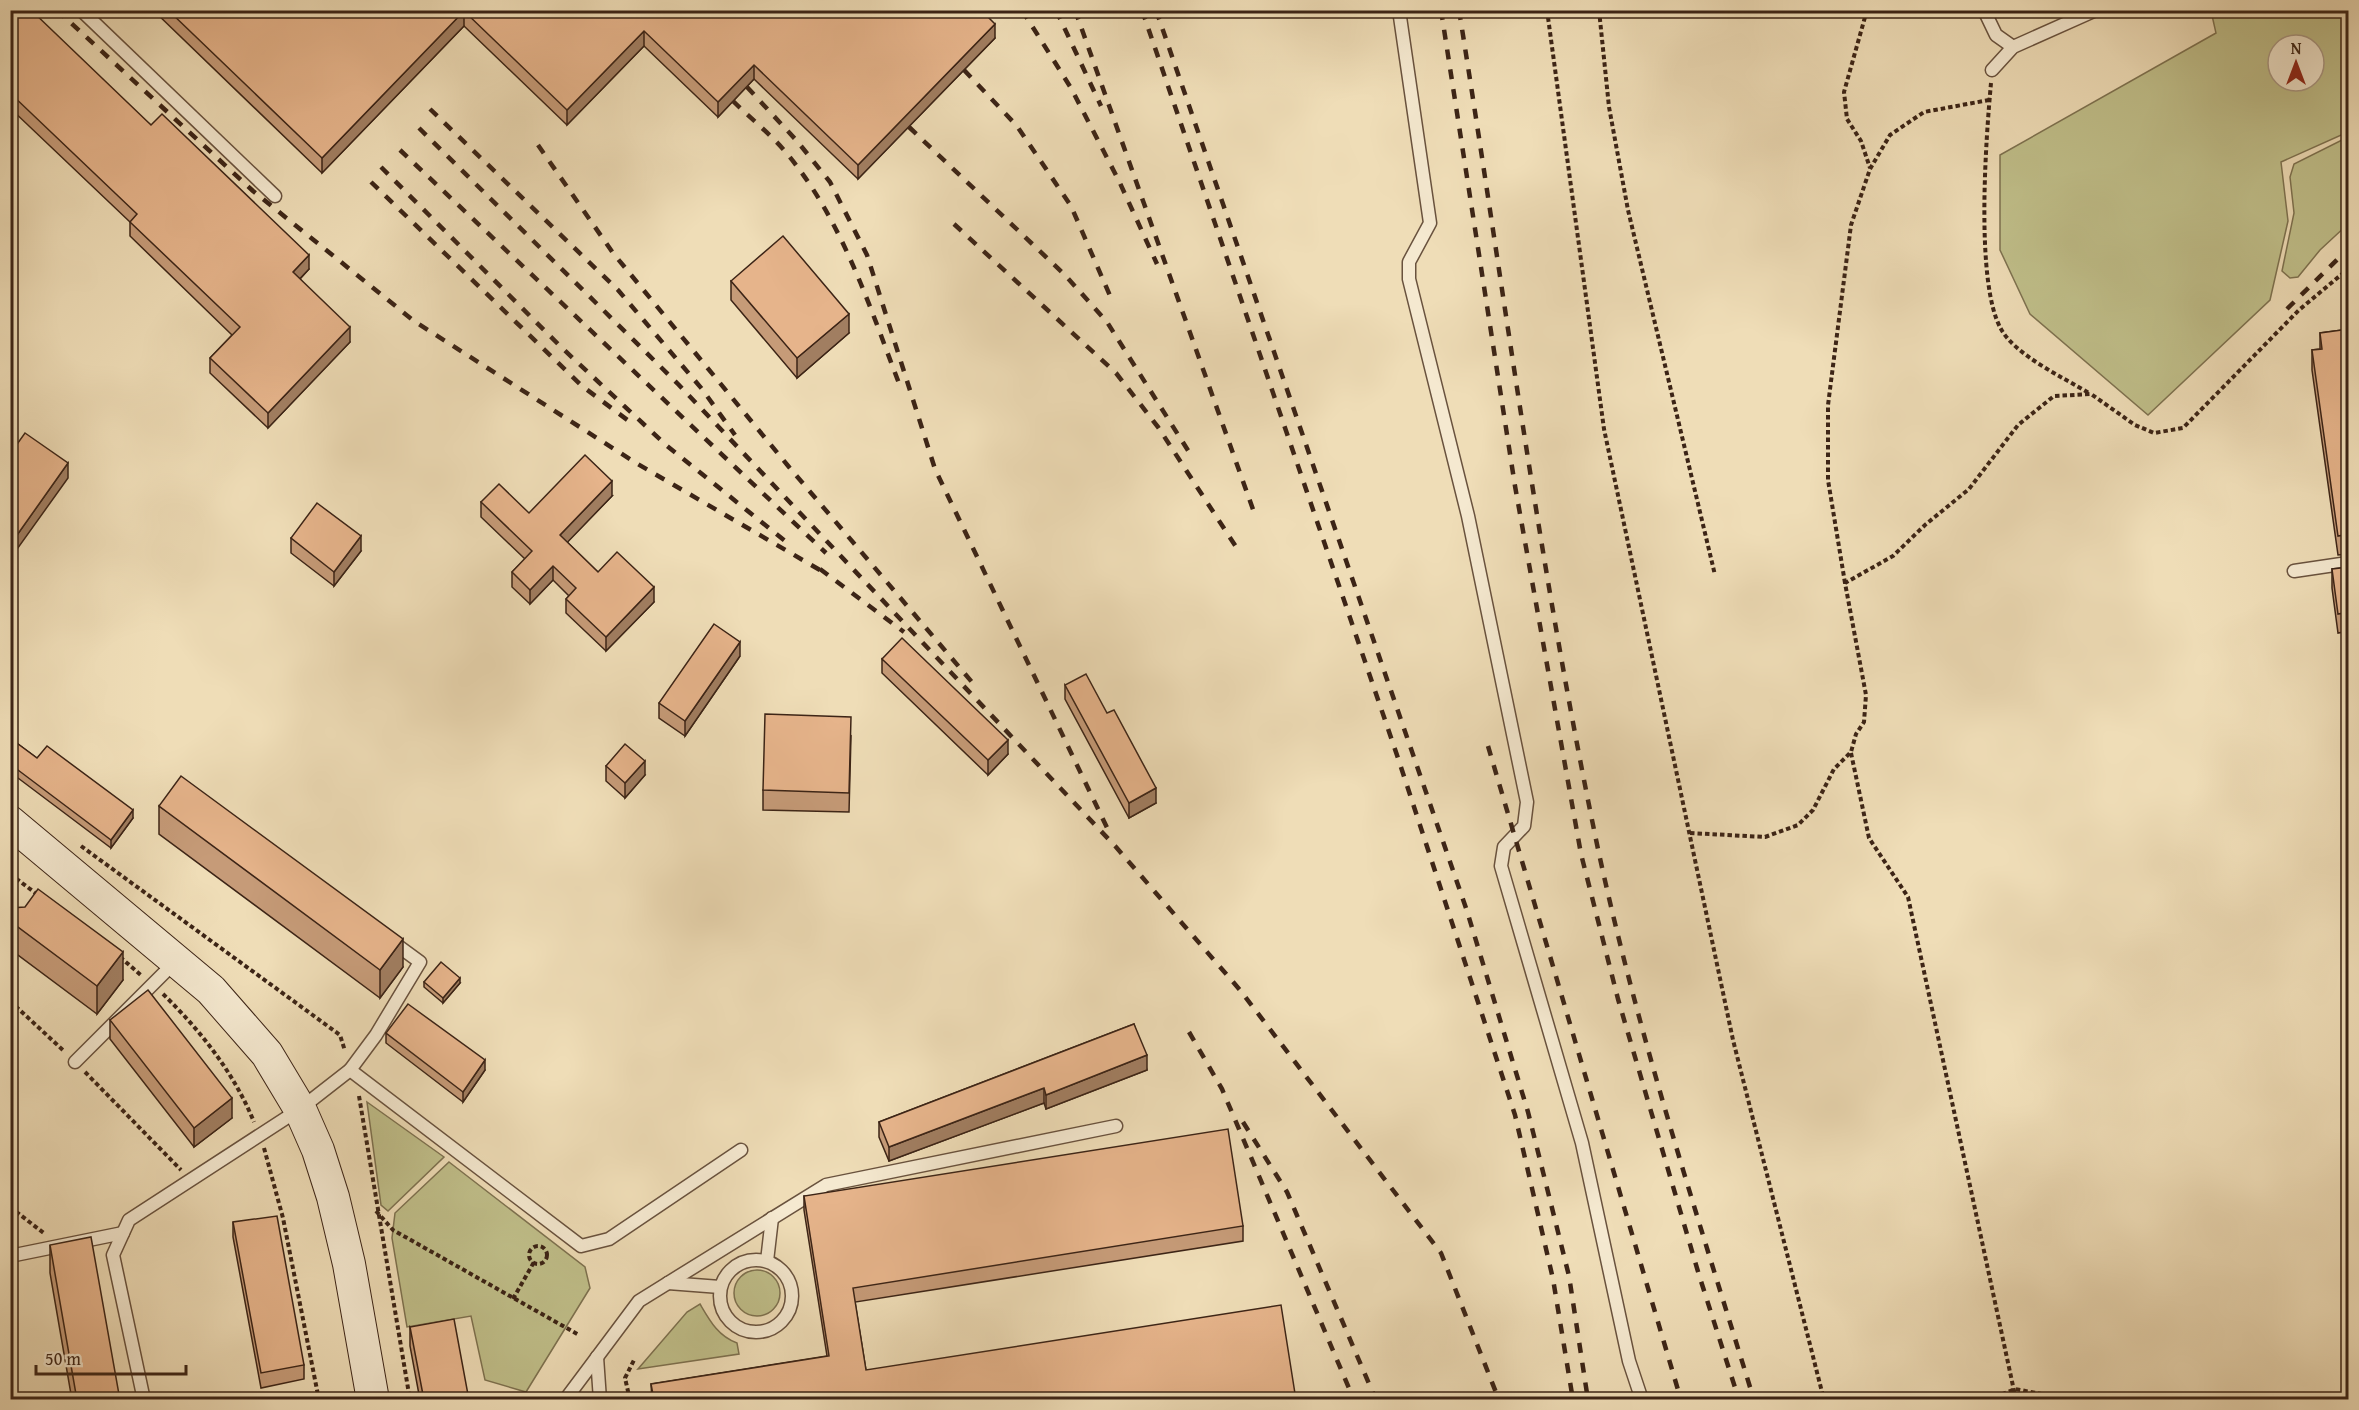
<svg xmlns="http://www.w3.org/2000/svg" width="2359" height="1410" font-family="'Gentium Book Plus',serif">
	<rect width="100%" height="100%" fill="#efddb7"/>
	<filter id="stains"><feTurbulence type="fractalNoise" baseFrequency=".00333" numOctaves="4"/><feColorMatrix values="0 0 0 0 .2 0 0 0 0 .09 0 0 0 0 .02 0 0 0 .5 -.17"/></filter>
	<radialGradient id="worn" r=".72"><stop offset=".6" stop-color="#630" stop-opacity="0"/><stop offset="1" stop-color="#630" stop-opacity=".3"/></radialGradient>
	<g fill="#c0bf8a" stroke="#7e7250" stroke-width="1.5" fill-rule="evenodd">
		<path d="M 2211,11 L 2348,11 L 2348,132 L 2281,162 L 2288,221 L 2270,300 L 2148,415 L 2030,314 L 2000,250 L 2000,155 L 2216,33 ZM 2278,45 L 2314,45 L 2314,81 L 2278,81 Z"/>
		<polygon points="2348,137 2348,224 2320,250 2298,277 2290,278 2282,271 2294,213 2290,177 2294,164"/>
		<polygon points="367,1102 444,1157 388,1211 381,1205"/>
		<polygon points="449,1162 585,1267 590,1288 526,1392 485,1380 471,1316 407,1327 392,1238 395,1213"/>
		<circle cx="757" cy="1293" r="23"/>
		<path d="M 700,1304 C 710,1321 718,1336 737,1343 L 739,1354 L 638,1369 L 687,1312 Z"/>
	</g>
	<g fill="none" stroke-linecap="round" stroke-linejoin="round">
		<g stroke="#69523e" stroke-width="15">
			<g id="lane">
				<polyline points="81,10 275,196"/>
				<polyline points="1399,10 1430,223 1409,262 1409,279 1468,516 1527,802 1524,826 1504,847 1501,866 1582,1143 1629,1361 1642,1400"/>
				<polyline points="1984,10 1996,35 2013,47"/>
				<polyline points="1992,70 2013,47 2096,10"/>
				<polyline points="2294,571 2348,563"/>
				<polyline points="75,1062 176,961"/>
				<polyline points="350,1070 376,1035 420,962 390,940"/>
				<polyline points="10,1256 123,1233"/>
				<circle cx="756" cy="1296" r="36"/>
				<polyline points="767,1261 772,1218"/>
				<polyline points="668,1283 720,1287"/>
				<polyline points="597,1357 600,1400"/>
				<polyline points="144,1400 113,1255 129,1220 300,1109 350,1070 581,1246 609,1239 741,1150"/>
				<polyline points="565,1400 639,1301 826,1185 1116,1126"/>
			</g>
		</g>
		<g stroke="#3c2416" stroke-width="34">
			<polyline id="secondary" points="10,822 211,990 267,1054 300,1109 318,1150 333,1197 349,1264 373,1400"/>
		</g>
		<g stroke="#3c2416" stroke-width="4" stroke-dasharray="4.5 3" stroke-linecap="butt">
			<polyline points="1547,10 1604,429 1733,1040 1824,1400"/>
			<polyline points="1599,10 1609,107 1628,210 1715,575"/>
			<polyline points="1867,10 1844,92 1847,119 1861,141 1870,168"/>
			<path d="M 1991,83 C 1986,138 1975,283 2001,329 C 2015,355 2064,378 2089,393"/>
			<polyline points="1845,583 1828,480 1828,405 1851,225 1870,169 1890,135 1924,112 1989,100"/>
			<polyline points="1851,753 1869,838 1908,897 2016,1400"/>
			<polyline points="1690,833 1765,837 1798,825 1813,810 1834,769 1851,752 1856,734 1864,722 1866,695 1845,583 1893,556 1925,525 1969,489 2018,425 2054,396 2091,394 2135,425 2154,433 2183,428 2299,310 2348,269"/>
			<polyline points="81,846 340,1035 345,1051"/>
			<polyline points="10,874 38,895"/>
			<polyline points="120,957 142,976"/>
			<path d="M 163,994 C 201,1031 234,1073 254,1122"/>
			<polyline points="10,1001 65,1052"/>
			<polyline points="85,1072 181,1170"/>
			<polyline points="359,1096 410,1400"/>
			<polyline points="264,1148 283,1218 319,1400"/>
			<polyline points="10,1207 45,1234"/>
			<polyline points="376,1211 393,1230 579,1335"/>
			<circle cx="538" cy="1255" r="9"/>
			<polyline points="513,1299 534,1262"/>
			<polyline points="630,1400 625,1378 635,1358"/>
			<polyline points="1988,1400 2015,1389 2074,1400"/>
		</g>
		<use href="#lane" stroke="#f5e9d0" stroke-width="12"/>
		<use href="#secondary" stroke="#f5e9d0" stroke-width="32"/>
		<g stroke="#3c2416" stroke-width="4.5" stroke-dasharray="10 10" stroke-linecap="butt">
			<polyline points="57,10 253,191 414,321 636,463 825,573"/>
			<polyline points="1022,10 1071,88 1119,181 1157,264"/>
			<polyline points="1056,10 1101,106"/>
			<polyline points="1075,10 1255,515"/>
			<polyline points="1142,10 1398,758 1515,1115 1553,1279 1573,1400"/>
			<polyline points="1156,10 1467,911 1528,1112 1569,1276 1588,1400"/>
			<polyline points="1441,10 1515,486 1581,854 1618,999 1699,1275 1739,1400"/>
			<path d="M 1459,10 C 1504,290 1540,572 1598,849 C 1638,1035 1698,1218 1754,1400"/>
			<polyline points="964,70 1017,126 1071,206 1111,298"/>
			<polyline points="747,87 797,141 830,182 867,255 935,469 1111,836"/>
			<path d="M 733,101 C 749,117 768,132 783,149 C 841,216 869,305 900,386"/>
			<polyline points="430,109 618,290 702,389 735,435"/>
			<polyline points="909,127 1065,275 1107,322 1189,452"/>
			<polyline points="419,128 678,384 1116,847 1240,990 1441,1253 1499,1400"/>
			<polyline points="538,145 613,253 789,467 977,688"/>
			<polyline points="400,150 826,553"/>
			<polyline points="381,167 561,347 666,445 790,545"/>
			<polyline points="371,182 582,386 634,425"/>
			<polyline points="954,224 1116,373 1158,427 1240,553"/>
			<polyline points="2287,309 2348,249"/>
			<polyline points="820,569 904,632"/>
			<polyline points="1488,746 1681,1400"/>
			<polyline points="1189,1032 1222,1089 1354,1400"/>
			<polyline points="1243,1122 1287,1192 1376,1400"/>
		</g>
	</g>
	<g fill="#c69b78" stroke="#3c2416" stroke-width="1.5">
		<polygon points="10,10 151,125 309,269 300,279 350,342 268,428 210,373 210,358 232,335 130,236 130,222 10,108"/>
		<polygon points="153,10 981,10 995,38 858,179 754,79 718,117 644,46 567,125 464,26 322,173"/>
		<polygon points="731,281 849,333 797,378 731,300"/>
		<polygon points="2349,329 2349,554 2338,555 2312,370 2312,350 2320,349 2320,333"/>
		<polygon points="612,496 567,542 598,572 654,602 606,651 566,613 566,599 569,596 553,580 530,604 512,587 512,572 525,559 481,517 481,502 529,513"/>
		<polygon points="291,538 361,551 334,586 291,553"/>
		<polygon points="2349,567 2349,631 2338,633 2332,588 2332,569"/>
		<polygon points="740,656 685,736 659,718 659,703"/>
		<polygon points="882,659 1008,754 988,775 882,673"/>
		<polygon points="1065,685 1156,803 1129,818 1065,699"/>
		<polygon points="851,736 849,812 763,810 763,790"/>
		<polygon points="10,738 37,758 133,818 111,848 10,772"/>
		<polygon points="606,766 645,775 625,798 606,781"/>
		<polygon points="159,806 403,967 380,998 159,834"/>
		<polygon points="10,908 123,980 97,1014 10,949"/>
		<polygon points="424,982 460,983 443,1003 424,987"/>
		<polygon points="110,1020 232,1118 194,1147 110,1039"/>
		<polygon points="1134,1024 1147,1070 1046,1109 1044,1103 889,1161 879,1137 879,1122"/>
		<polygon points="386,1033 485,1070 463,1102 386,1043"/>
		<polygon points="804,1196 1243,1226 1243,1241 855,1302 866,1370 1296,1400 652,1400 651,1384 827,1356 804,1210"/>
		<polygon points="233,1222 304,1365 304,1379 261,1388 233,1237"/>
		<polygon points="50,1245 120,1400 72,1400 50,1273"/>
		<polygon points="410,1327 469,1400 420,1400 410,1346"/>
	</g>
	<g fill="#a17e61" stroke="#3c2416" stroke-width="1.5">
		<polygon points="464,11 464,26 322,173 322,158"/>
		<polygon points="995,24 995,38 858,179 858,165"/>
		<polygon points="644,31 644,46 567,125 567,110"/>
		<polygon points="754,65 754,79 718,117 718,102"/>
		<polygon points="309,255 309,269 293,286 293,272"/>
		<polygon points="849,314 849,333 797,378 797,358"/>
		<polygon points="350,327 350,342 268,428 268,413"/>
		<polygon points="68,463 68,478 10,559 10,545"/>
		<polygon points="612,481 612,496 560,550 560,535"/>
		<polygon points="361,536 361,551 334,586 334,572"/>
		<polygon points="553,566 553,580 530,604 530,590"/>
		<polygon points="654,587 654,602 606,651 606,637"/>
		<polygon points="740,642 740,656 685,736 685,721"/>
		<polygon points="1008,740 1008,754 988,775 988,760"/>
		<polygon points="645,761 645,775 625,798 625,783"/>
		<polygon points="1156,788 1156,803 1129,818 1129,803"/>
		<polygon points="133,810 133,818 111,848 111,840"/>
		<polygon points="403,939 403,967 380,998 380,970"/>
		<polygon points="123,952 123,980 97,1014 97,986"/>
		<polygon points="460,978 460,983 443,1003 443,998"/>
		<polygon points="1147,1055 1147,1070 1046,1109 1046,1095"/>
		<polygon points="485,1060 485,1070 463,1102 463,1092"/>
		<polygon points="1044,1088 1044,1103 889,1161 889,1147"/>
		<polygon points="232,1098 232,1118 194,1147 194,1128"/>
	</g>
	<g fill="#e6b48b" stroke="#3c2416" stroke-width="1.5">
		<polygon points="10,10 31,10 151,125 162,114 309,255 293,272 350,327 268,413 210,358 240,327 130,222 137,214 10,93"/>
		<polygon points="168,10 981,10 995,24 858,165 754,65 718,102 644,31 567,110 464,11 322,158"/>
		<polygon points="783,236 849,314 797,358 731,281"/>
		<polygon points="2349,329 2349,534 2338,536 2312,350 2322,349 2320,333"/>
		<polygon points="25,433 68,463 10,545 10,454"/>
		<polygon points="585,455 612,481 560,535 598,572 617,552 654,587 606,637 566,599 576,588 553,566 530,590 512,572 532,551 481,502 499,484 529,513"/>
		<polygon points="317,503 361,536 334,572 291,538"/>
		<polygon points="2349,567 2349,612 2338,614 2332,569"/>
		<polygon points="714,624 740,642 685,721 659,703"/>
		<polygon points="902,638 1008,740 988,760 882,659"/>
		<polygon points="1086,674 1107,713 1114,710 1156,788 1129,803 1065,685"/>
		<polygon points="765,714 851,717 849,793 763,790"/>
		<polygon points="10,738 37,758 47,746 133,810 111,840 10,764"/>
		<polygon points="625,744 645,761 625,783 606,766"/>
		<polygon points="181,776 403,939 380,970 159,806"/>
		<polygon points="38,889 123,952 97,986 10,921 10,908 25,907"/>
		<polygon points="441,962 460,978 443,998 424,982"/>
		<polygon points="148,990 232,1098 194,1128 110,1020"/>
		<polygon points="408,1004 485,1060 463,1092 386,1033"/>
		<polygon points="1134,1024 1147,1055 1046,1095 1044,1088 889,1147 879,1122"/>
		<polygon points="1228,1129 1243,1226 853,1288 866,1370 1281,1305 1296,1400 654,1400 651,1384 829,1356 804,1196"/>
		<polygon points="277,1216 304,1365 261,1373 233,1222"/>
		<polygon points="91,1237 120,1400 77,1400 50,1245"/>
		<polygon points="454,1319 469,1400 424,1400 410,1327"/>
	</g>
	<rect width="2359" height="1410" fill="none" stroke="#efddb7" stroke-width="36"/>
	<rect x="12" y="12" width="2335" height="1386" fill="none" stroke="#3c2416" stroke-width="3"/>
	<rect x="18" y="18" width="2323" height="1374" fill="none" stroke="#3c2416" stroke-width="1.5"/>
	<g transform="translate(2296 63)"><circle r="28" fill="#f5e9d0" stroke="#ab9a86" stroke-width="1.5"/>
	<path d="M0-4.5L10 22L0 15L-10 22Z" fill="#8f2418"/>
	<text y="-9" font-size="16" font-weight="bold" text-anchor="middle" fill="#3c2416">N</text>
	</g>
	<path d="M36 1365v9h150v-9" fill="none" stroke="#3c2416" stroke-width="3"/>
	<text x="45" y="1365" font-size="18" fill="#3c2416" stroke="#f5e9d0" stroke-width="4.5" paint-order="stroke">50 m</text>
	<rect width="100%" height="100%" filter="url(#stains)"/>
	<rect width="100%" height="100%" fill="url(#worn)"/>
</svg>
